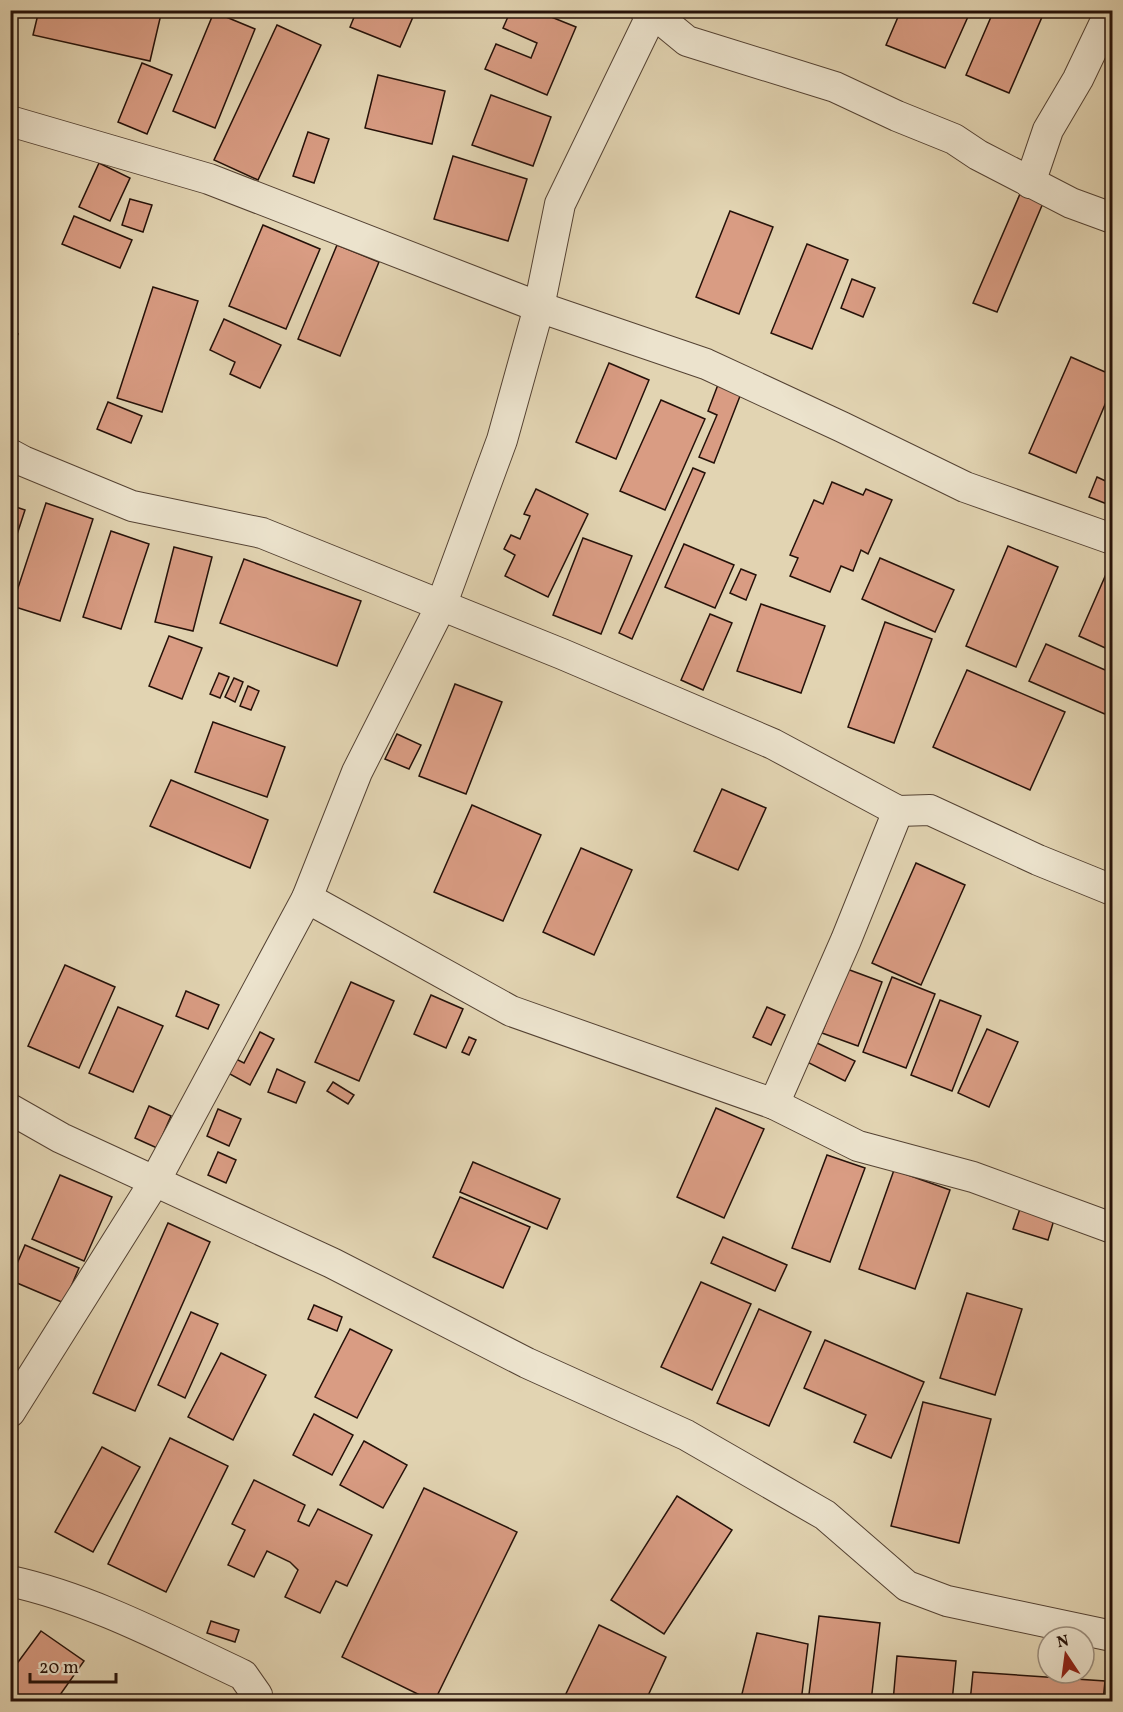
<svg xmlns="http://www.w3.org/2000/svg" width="1123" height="1712" font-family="Vollkorn,serif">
	<rect width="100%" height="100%" fill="#e2d4b2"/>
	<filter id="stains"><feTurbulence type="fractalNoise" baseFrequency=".00333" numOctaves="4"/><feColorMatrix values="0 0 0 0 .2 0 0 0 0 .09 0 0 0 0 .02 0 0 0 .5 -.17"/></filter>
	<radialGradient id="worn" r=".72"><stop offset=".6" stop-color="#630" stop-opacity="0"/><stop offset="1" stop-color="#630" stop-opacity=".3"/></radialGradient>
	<g fill="#d99c83" stroke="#251109" stroke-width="1.5">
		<polygon points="39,10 162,10 150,61 33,35"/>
		<polygon points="357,10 416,10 400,47 350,27"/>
		<polygon points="511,10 534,10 576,27 547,95 485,69 496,44 531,58 537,43 503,28"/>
		<polygon points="901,10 971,10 945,68 886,45"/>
		<polygon points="994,10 1028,10 1042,17 1009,93 966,75"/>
		<polygon points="214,12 255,29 215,128 173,111"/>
		<polygon points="277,25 321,45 258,180 214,160"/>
		<polygon points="142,63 172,75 147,134 118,122"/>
		<polygon points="378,75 445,91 432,144 365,128"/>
		<polygon points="491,95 551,117 533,166 472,145"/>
		<polygon points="308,132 329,139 314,183 293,176"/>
		<polygon points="453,156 527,179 508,241 434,219"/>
		<polygon points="99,163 130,178 110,221 79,207"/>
		<polygon points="1023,187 1046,196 997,312 973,303"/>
		<polygon points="130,199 152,205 143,232 122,225"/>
		<polygon points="730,211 773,227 739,314 696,297"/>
		<polygon points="74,216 132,240 120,268 62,244"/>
		<polygon points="263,225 320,249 286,329 229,306"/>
		<polygon points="807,244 848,260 812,349 771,333"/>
		<polygon points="337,245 379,262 340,356 298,339"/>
		<polygon points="852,279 875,288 863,317 841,308"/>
		<polygon points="153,287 198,301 162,412 117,398"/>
		<polygon points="224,319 281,345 260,388 230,374 235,362 210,350"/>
		<polygon points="10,331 18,334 10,353"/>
		<polygon points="1071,357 1112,375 1112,388 1076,473 1029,453"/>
		<polygon points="609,363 649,380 616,459 576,442"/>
		<polygon points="719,382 742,391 714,463 699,457 717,415 708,411"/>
		<polygon points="661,400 705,419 665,510 620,491"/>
		<polygon points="108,402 142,416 131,443 97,429"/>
		<polygon points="693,468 705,473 632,639 619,633"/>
		<polygon points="1097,477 1112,484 1112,492 1107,504 1089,497"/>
		<polygon points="832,482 863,495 866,489 892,500 868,554 861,550 853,571 841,566 830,592 790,576 798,558 790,555 814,500 823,504"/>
		<polygon points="536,489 588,514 548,597 505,576 515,555 504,549 511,535 520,539 530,516 524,514"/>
		<polygon points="46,503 93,519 60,621 12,606"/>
		<polygon points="10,505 25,510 10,556"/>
		<polygon points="111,531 149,544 121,629 83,617"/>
		<polygon points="583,538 632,556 601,634 553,615"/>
		<polygon points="684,544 734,565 715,608 665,587"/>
		<polygon points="1008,546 1058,567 1016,667 966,646"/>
		<polygon points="174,547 212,557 193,631 155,622"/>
		<polygon points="880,558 954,590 935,632 862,599"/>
		<polygon points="244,559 361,601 337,666 220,623"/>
		<polygon points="741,569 756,575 746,600 730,593"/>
		<polygon points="1107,572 1112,574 1112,651 1079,636"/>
		<polygon points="761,604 825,626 801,693 737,671"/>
		<polygon points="710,614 732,623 703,690 681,680"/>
		<polygon points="885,622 932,639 894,743 848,727"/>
		<polygon points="169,636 202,648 182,699 149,686"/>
		<polygon points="1046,644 1112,673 1112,701 1107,715 1029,681"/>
		<polygon points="967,670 1065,712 1030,790 933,747"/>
		<polygon points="219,673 229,677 220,698 210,694"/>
		<polygon points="234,678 243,682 235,702 225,697"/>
		<polygon points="455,684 502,702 466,794 419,776"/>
		<polygon points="248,686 259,691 251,710 240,706"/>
		<polygon points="213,722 285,747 267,797 195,772"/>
		<polygon points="397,734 421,745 409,769 385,759"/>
		<polygon points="171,780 268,820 250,868 150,826"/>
		<polygon points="722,789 766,808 738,870 694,851"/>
		<polygon points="472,805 541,835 503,921 434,892"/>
		<polygon points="581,848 632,870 594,955 543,932"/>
		<polygon points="916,863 965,885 921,985 872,963"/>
		<polygon points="65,965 115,987 79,1068 28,1046"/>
		<polygon points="847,969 882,982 858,1046 822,1033"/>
		<polygon points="892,977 935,994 906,1068 863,1052"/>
		<polygon points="351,982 394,1001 359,1081 315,1062"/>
		<polygon points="186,991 219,1005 208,1029 176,1016"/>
		<polygon points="431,995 463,1009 446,1048 414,1034"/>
		<polygon points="940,1000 981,1016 952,1091 911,1075"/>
		<polygon points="118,1007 163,1026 133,1092 89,1073"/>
		<polygon points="767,1007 785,1015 771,1045 753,1037"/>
		<polygon points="987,1029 1018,1042 989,1107 958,1093"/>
		<polygon points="260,1032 274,1039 250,1085 228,1073 236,1059 244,1063"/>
		<polygon points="469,1037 476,1040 469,1055 462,1052"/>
		<polygon points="817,1043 855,1061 845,1081 807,1062"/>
		<polygon points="277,1069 305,1082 296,1103 268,1092"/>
		<polygon points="333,1082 354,1095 348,1104 327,1091"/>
		<polygon points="149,1106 171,1116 157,1148 135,1138"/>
		<polygon points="716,1108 764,1129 724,1218 677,1197"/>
		<polygon points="218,1109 241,1119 229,1146 207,1136"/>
		<polygon points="218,1152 236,1160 226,1183 208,1175"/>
		<polygon points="827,1155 865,1168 830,1262 792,1248"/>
		<polygon points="473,1162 560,1199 547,1229 460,1192"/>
		<polygon points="894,1170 950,1190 915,1289 859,1269"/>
		<polygon points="60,1175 112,1197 84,1261 32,1239"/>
		<polygon points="460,1197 530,1227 503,1288 433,1257"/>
		<polygon points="1022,1203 1056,1213 1048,1240 1013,1229"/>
		<polygon points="168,1223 210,1242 135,1411 93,1393"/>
		<polygon points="723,1237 787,1265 775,1291 711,1263"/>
		<polygon points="25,1245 79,1268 64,1303 10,1280"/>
		<polygon points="701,1282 751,1304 712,1390 661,1367"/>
		<polygon points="967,1293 1022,1309 995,1395 940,1378"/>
		<polygon points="314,1305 342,1317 337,1331 308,1319"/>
		<polygon points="759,1309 811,1332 769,1426 717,1403"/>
		<polygon points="191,1312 218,1324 185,1398 158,1385"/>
		<polygon points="350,1329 392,1350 357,1418 315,1397"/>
		<polygon points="825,1340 924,1382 891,1458 854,1442 866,1415 804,1388"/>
		<polygon points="221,1353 266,1375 233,1440 188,1417"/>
		<polygon points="923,1402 991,1419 959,1543 891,1526"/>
		<polygon points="314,1414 353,1435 332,1475 293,1455"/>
		<polygon points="170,1438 228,1466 166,1592 108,1564"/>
		<polygon points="364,1441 407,1465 383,1508 340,1485"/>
		<polygon points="102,1447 140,1467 93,1552 55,1532"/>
		<polygon points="254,1480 305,1505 298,1521 309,1526 318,1509 372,1535 347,1586 336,1581 320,1613 285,1597 298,1570 290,1562 267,1551 254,1577 228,1565 245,1530 232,1524"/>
		<polygon points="424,1488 517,1532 434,1702 342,1657"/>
		<polygon points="677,1496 732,1530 664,1634 611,1600"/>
		<polygon points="819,1616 880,1623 871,1702 808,1702"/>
		<polygon points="211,1621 239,1630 235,1642 207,1633"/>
		<polygon points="599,1625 666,1657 645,1702 562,1702"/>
		<polygon points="41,1631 84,1661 55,1702 22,1702 10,1693 10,1673"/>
		<polygon points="757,1633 808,1644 801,1702 740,1702"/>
		<polygon points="897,1656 956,1661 952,1702 893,1702"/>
		<polygon points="973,1672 1105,1681 1103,1702 970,1702"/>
	</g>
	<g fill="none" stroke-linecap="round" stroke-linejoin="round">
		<g stroke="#544233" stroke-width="32">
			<g id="street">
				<polyline points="645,10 653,13 687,41 835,87 897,116 954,139 978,155 1071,203 1112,218"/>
				<polyline points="10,121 209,179 539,307 706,364 842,427 965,487 1112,539"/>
				<polyline points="1030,183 1048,130 1078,79 1111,10"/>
				<polyline points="10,454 23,461 132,506 262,533 562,654 773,744 898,811 930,810 1038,860 1112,890"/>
				<polyline points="307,898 511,1011 774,1104 858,1146 973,1177 1112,1228"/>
				<polyline points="774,1104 846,940 898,811"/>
				<polyline points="10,1109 61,1138 332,1263 527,1363 686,1435 825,1515 907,1586 947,1601 1112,1636"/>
				<polyline points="10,1412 155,1181 307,898 357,772 441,606 502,440 539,307 560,204 654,10"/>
				<path d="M 10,1581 C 92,1599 168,1640 243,1675 L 257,1695 L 254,1702"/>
			</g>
		</g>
		<use href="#street" stroke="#ece3cd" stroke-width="30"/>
	</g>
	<rect width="1123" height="1712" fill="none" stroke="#e2d4b2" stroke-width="36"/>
	<rect x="12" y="12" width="1099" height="1688" fill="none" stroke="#251109" stroke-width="3"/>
	<rect x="18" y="18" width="1087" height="1676" fill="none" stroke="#251109" stroke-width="1.5"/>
	<g transform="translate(1066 1655) rotate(347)"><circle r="28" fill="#ece3cd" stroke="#9c8f7f" stroke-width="1.5"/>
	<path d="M0-4.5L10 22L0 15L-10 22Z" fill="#8f2418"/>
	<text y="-9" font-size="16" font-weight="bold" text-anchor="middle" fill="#251109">N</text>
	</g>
	<path d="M30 1673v9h86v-9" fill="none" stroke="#251109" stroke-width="3"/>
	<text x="39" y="1673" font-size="18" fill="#251109" stroke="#ece3cd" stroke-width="4.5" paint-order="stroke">20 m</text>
	<rect width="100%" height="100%" filter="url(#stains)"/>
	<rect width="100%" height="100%" fill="url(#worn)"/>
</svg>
